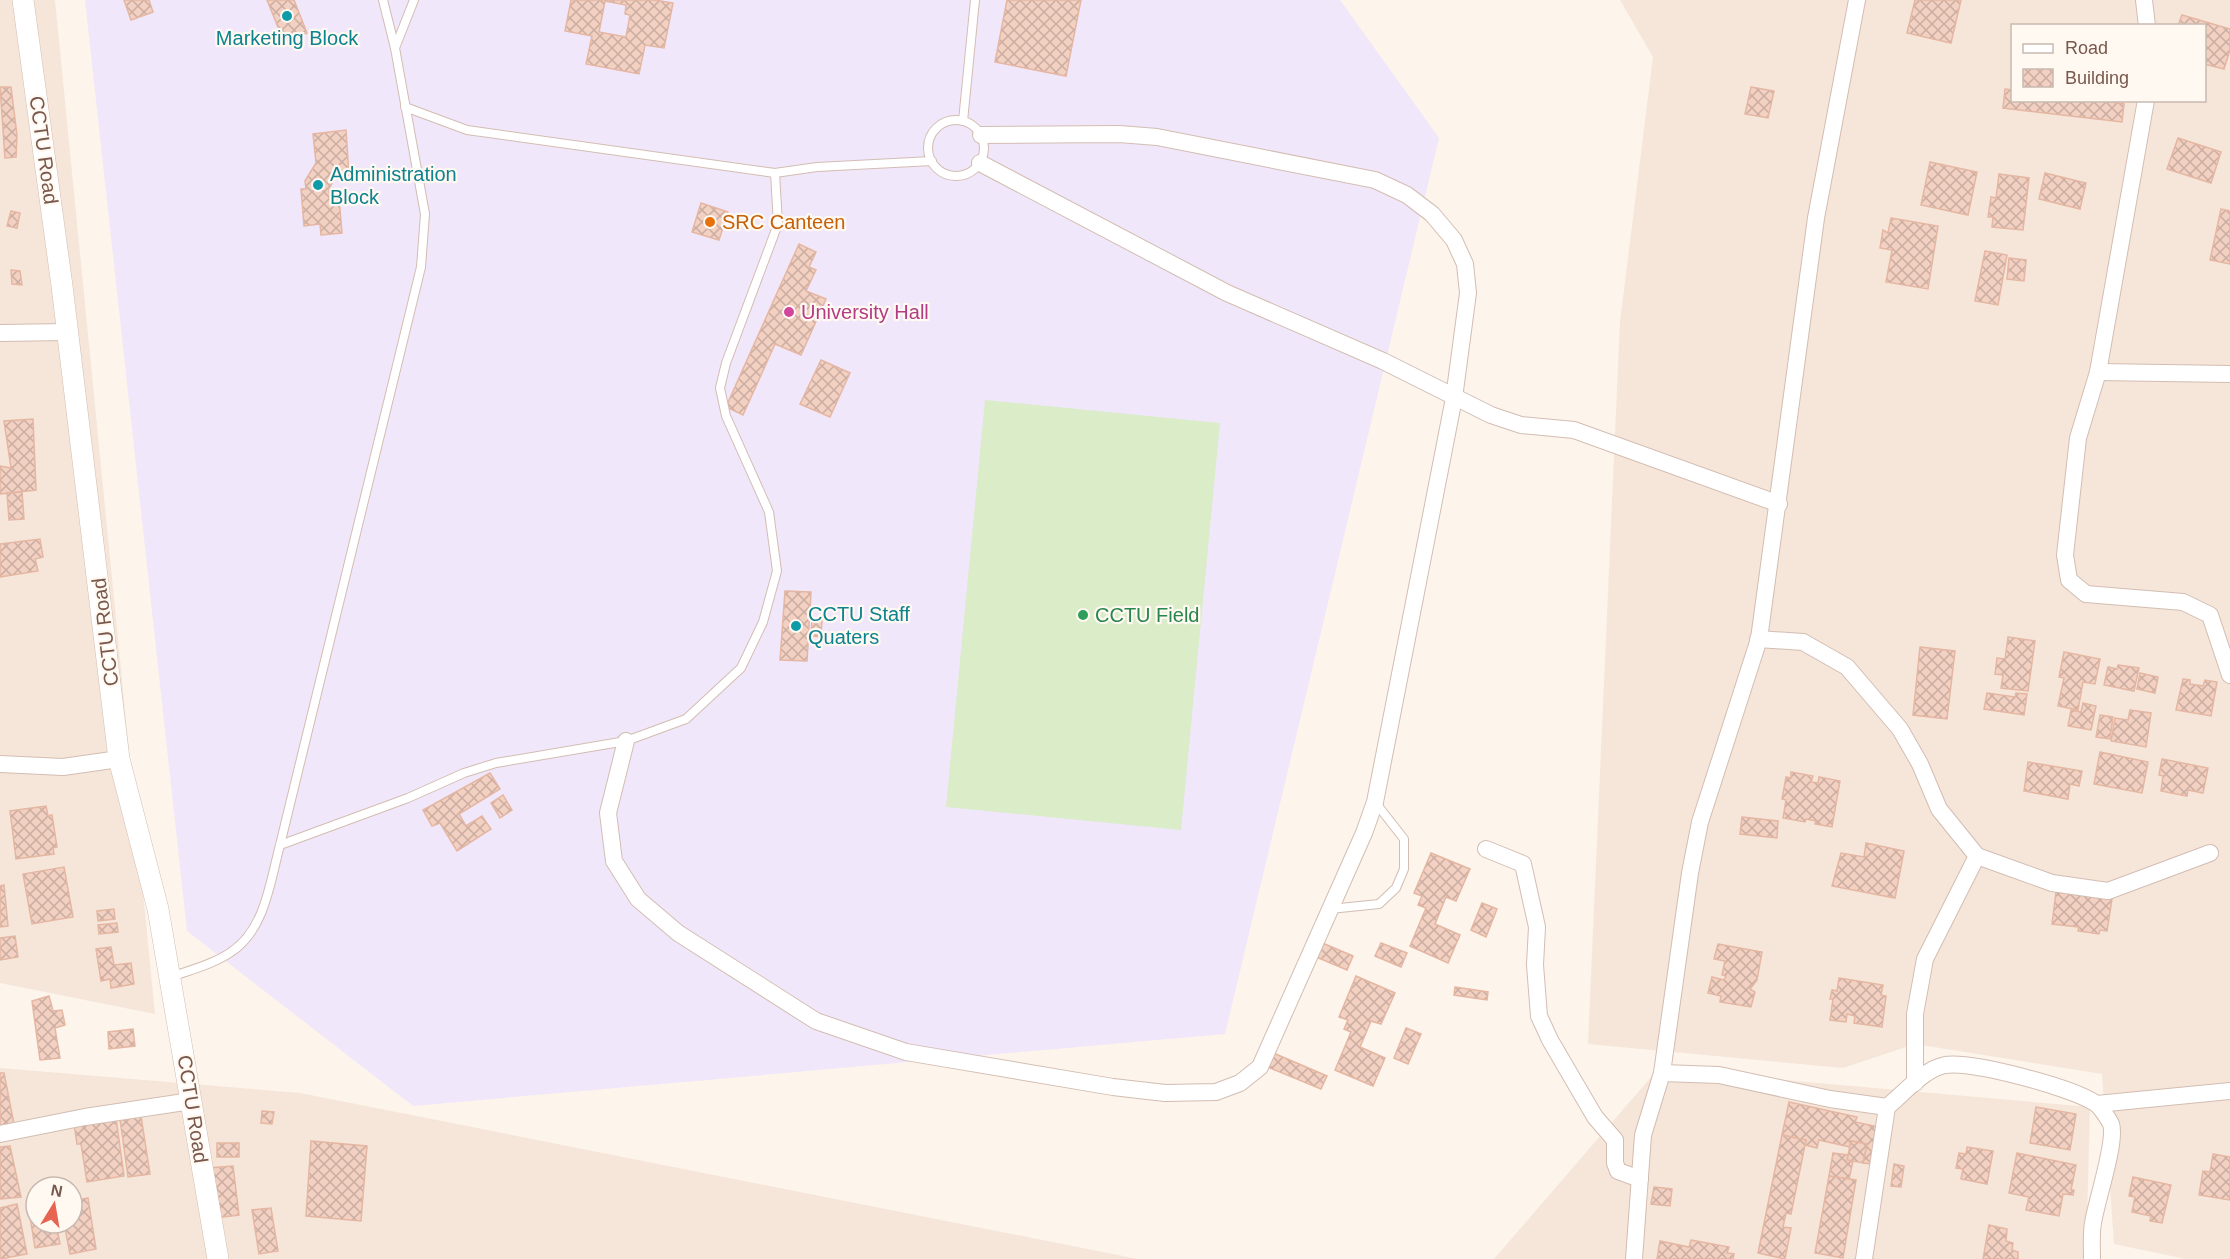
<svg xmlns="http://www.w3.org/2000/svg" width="2230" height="1259" font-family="Helvetica,sans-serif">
	<defs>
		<pattern id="building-cross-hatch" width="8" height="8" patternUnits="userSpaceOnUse" patternTransform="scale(1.5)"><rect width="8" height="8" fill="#f3d1c2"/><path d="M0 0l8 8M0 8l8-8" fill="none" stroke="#caaca0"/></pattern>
	</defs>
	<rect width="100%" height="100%" fill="#fdf4eb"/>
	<g fill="#f5e6d9" fill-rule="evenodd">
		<polygon points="0,0 55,0 155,1014 0,983"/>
		<path d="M 1620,0 L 2230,0 L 2230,1259 L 2186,1259 L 2114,1244 L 2102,1074 L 1915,1044 L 1843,1068 L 1588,1044 L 1620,322 L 1653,57 ZM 2012,26 L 2204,26 L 2204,100 L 2012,100 Z"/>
		<path d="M 0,1068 L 300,1093 L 1138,1259 L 0,1259 ZM 36,1187 L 72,1187 L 72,1223 L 36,1223 Z"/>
		<polygon points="1658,1069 2090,1107 2086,1259 1494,1259"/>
	</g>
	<polygon fill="#f1e7fa" points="85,0 1340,0 1439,138 1225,1034 413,1106 187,931"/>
	<polygon fill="#daecc8" points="985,400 1220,423 1181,830 946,807"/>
	<g fill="url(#building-cross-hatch)" stroke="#e5b6a2" stroke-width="1.5" fill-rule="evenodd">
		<polygon points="124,0 149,0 153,12 131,20"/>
		<polygon points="267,0 294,0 307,33 284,42"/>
		<path d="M 571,0 L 655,0 L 673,3 L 664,48 L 645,45 L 639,74 L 586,64 L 592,36 L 565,31 ZM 605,1 L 626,5 L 625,14 L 630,15 L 626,37 L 599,32 Z"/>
		<polygon points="1007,0 1081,0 1066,76 995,62"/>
		<polygon points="1915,0 1961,0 1951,43 1907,33"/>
		<polygon points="2182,15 2230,29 2230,50 2224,69 2204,64 2204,26 2178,26"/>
		<polygon points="0,87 11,87 17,135 16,157 5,158"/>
		<polygon points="1751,87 1774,91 1768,118 1745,114"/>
		<polygon points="2005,89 2012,90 2012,100 2098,100 2124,104 2122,122 2003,108"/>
		<polygon points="346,130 349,175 336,176 329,189 330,199 339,198 342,233 321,235 320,224 304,226 301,189 306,189 305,181 316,163 313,134"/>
		<polygon points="2178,138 2221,152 2211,183 2167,169"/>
		<polygon points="1930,162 1977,172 1968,215 1921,205"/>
		<polygon points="2045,173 2086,183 2080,209 2039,199"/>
		<polygon points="1999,174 2029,178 2023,230 1992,227 1993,217 1988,217 1991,197 1996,198"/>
		<polygon points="701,203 728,212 719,240 692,232"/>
		<polygon points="2221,209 2230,211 2230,264 2210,260"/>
		<polygon points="11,211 20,213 17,228 7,226"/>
		<polygon points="1891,218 1938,226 1928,289 1886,282 1892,250 1880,248 1883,230 1888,233"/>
		<polygon points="799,244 816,252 809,267 816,270 806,291 826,299 801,355 775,344 743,415 726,407"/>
		<polygon points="1985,251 2007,255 1998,305 1975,301"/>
		<polygon points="2009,258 2026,260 2024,281 2007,279"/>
		<polygon points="11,270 20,271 22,285 12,284"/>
		<polygon points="821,360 850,373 830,417 800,404"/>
		<polygon points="33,419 36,490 0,494 0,466 11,468 4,421"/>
		<polygon points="22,492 24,519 9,520 7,493"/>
		<polygon points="40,539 43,557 35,559 38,571 0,577 0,544"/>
		<polygon points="785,591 811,592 807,661 780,660"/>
		<polygon points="812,619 822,620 821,637 811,636"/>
		<polygon points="2008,637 2035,641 2028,691 2001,688 2003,675 1995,674 1997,658 2005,659"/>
		<polygon points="1920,647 1955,651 1947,719 1913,715"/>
		<polygon points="2064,652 2100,659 2095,684 2083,682 2078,710 2058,706 2064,678 2059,677"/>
		<polygon points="2118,665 2139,668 2134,691 2104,685 2108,667 2117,669"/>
		<polygon points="2140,673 2158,677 2155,693 2137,689"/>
		<polygon points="2183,679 2190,680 2190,684 2203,686 2205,680 2217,682 2211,716 2176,710"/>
		<polygon points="1987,693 2015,697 2016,693 2027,694 2024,715 1984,709"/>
		<polygon points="2083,703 2096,706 2091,730 2068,726 2071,710 2081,712"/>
		<polygon points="2130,710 2151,713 2146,747 2111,741 2115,718 2128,720"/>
		<polygon points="2100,715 2113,717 2110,739 2096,737"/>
		<polygon points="2100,752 2148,762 2142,793 2094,784"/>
		<polygon points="2162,759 2208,768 2203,793 2188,790 2187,796 2161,791 2163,776 2159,775"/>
		<polygon points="2028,762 2082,771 2079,786 2070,784 2068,799 2024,791"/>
		<polygon points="1791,772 1813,776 1811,782 1818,783 1819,777 1840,781 1832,827 1815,824 1816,821 1806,819 1805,822 1783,818 1786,800 1782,799 1786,777 1791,778"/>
		<polygon points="490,773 500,789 459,814 466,826 482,816 491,829 457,851 440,823 432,826 423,810"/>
		<polygon points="503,795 512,810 500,818 491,803"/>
		<polygon points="46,806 48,816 52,815 57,847 53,848 54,854 16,859 10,811"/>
		<polygon points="1742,817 1778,821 1777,838 1740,834"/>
		<polygon points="1866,843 1904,851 1895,898 1832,886 1841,853 1864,857"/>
		<polygon points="1431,853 1470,869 1456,901 1446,897 1435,924 1460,935 1448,963 1410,946 1426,908 1418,905 1422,896 1414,893"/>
		<polygon points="64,867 73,917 32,924 23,874"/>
		<polygon points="4,885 8,926 0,927 0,886"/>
		<polygon points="2056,892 2112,899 2107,931 2100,930 2099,934 2078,931 2079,927 2052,924"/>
		<polygon points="1482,903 1497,909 1486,937 1471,930"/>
		<polygon points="114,909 115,919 98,921 97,911"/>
		<polygon points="117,923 118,932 99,934 98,925"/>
		<polygon points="15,936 18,957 0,960 0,938"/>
		<polygon points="1320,942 1353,956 1347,970 1314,956"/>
		<polygon points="1381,943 1407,953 1401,967 1375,956"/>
		<polygon points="1718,944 1762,952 1757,980 1750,989 1755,992 1751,1007 1720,1002 1721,996 1708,993 1712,977 1724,980 1726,976 1722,975 1725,961 1714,959"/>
		<polygon points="111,947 114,965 131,963 134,984 111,988 110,979 101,981 96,949"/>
		<polygon points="1356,976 1395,993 1381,1024 1371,1021 1360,1047 1385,1058 1373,1086 1335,1070 1351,1032 1344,1029 1348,1020 1339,1017"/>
		<polygon points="1839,978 1883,985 1881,995 1886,996 1882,1027 1854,1023 1855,1016 1847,1014 1846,1022 1830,1020 1833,999 1830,999 1832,990 1837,991"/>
		<polygon points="1455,987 1488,992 1487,1000 1454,995"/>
		<polygon points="49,996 53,1011 62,1010 65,1025 55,1028 60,1058 40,1060 32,1001"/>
		<polygon points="1406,1028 1421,1034 1408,1064 1394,1058"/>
		<polygon points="133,1029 135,1046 109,1049 108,1032"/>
		<polygon points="1271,1052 1327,1076 1321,1089 1265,1066"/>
		<polygon points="0,1073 4,1073 14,1124 0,1127"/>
		<polygon points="1789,1102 1857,1117 1855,1122 1879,1127 1871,1164 1863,1163 1867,1144 1851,1141 1850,1147 1819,1140 1817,1148 1805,1145 1806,1140 1782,1135"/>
		<polygon points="2036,1107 2076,1114 2070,1150 2030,1143"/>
		<polygon points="262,1111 274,1112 272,1124 261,1123"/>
		<polygon points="141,1116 150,1174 128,1177 120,1119"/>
		<polygon points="116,1118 124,1176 87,1182 81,1144 77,1144 74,1124"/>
		<polygon points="1782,1135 1806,1140 1791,1214 1786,1213 1783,1227 1791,1228 1785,1259 1758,1253"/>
		<polygon points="311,1141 367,1146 361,1221 306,1216"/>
		<polygon points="1851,1141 1867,1144 1863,1163 1847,1160"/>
		<rect x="217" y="1143" width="22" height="14"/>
		<polygon points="10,1146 21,1197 0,1199 0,1147"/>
		<polygon points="1967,1147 1993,1151 1987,1184 1961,1179 1963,1169 1956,1168 1959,1153 1966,1154"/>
		<polygon points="1833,1153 1848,1155 1847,1160 1853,1161 1849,1179 1829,1176"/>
		<polygon points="2017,1153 2076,1165 2071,1190 2074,1190 2073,1195 2063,1194 2059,1216 2026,1210 2029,1197 2009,1193"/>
		<polygon points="2213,1154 2230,1157 2230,1200 2199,1195 2203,1171 2210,1172"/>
		<polygon points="1894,1164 1904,1166 1901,1187 1891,1186"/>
		<polygon points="233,1166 239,1215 215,1218 209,1168"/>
		<polygon points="1829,1176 1856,1180 1843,1258 1815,1253"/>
		<polygon points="2133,1177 2171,1185 2162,1223 2150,1221 2151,1216 2132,1212 2135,1197 2129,1196"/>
		<polygon points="1654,1187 1672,1189 1670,1206 1651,1204"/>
		<polygon points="88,1198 96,1249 70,1254 64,1223 72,1223 72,1201"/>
		<polygon points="36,1202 36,1223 56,1223 60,1244 35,1248 28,1204"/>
		<polygon points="17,1204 27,1254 0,1259 0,1208"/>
		<polygon points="271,1208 278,1251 259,1254 252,1210"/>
		<polygon points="1989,1225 2007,1229 2006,1241 2013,1243 2012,1250 2018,1252 2018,1259 1983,1259"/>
		<polygon points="1691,1240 1729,1247 1727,1253 1734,1254 1733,1259 1657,1259 1660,1241 1689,1247"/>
	</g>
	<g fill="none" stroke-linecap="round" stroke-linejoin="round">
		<g stroke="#d3bdb2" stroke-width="10">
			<g id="service">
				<polyline points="383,0 395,48"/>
				<polyline points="405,107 467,130 775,173 817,167 932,161"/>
				<circle cx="956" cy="148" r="28"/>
				<polyline points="963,121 975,0"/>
				<polyline points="280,845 408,798 464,773 496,763 626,741 686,719 741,668 763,622 777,571 769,512 726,416 720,388 726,363 778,224 775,173"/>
				<polyline points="1330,909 1379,904 1396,888 1404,869 1404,839 1375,802"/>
				<path d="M 171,977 C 190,970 214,964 231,952 C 265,930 270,882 280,845 L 421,267 L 425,214 L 395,48 L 414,0"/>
			</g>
		</g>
		<g stroke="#d3bdb2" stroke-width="18">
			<g id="minor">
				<polyline points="2144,0 2147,26"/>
				<polyline points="2146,100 2098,372 2078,438 2065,555 2069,580 2086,594 2183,602 2210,615 2230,675"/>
				<polyline points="980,163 1227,293 1383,361 1491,415 1521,425 1574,430 1779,504"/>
				<polyline points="0,333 67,332"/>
				<polyline points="2098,372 2230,374"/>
				<polyline points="1758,639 1803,642 1847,667 1900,729 1920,764 1939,809 1977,856 2052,883 2108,891 2210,853"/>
				<polyline points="626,741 608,813 614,861 638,899 678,933 816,1021 906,1052 1113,1087 1165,1093 1216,1092 1240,1083 1260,1067 1364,833 1375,802 1454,398 1468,293 1465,264 1454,240 1432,214 1407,195 1375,180 1157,137 1119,134 981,135"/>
				<polyline points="0,764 63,767 119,759"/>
				<polyline points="1486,849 1523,864 1537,927 1535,965 1539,1016 1550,1040 1595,1117 1615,1140 1615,1163 1618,1171 1640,1179"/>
				<polyline points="1662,1073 1690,873 1700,822 1759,639 1816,218 1857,0"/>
				<polyline points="1915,1083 1915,1014 1925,959 1977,856"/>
				<polyline points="2097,1104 2230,1091"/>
				<polyline points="0,1134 85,1117 191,1101"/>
				<path d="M 1634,1259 L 1643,1135 L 1662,1073 L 1719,1075 L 1830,1099 L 1887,1107 C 1903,1094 1924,1069 1945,1065 C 1973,1061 2070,1087 2095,1103 C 2100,1106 2108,1118 2111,1124 C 2117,1141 2096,1202 2093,1223 C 2091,1234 2092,1247 2092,1259"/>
				<polyline points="1864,1259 1887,1107"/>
			</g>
		</g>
		<g stroke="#d3bdb2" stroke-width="22">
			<polyline id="tertiary" points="23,0 62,286 119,759 158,909 218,1259"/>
		</g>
		<use href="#service" stroke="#fff" stroke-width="8"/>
		<use href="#minor" stroke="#fff" stroke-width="16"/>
		<use href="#tertiary" stroke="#fff" stroke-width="21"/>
	</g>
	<g fill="#0f9aa8" stroke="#fff9f2" stroke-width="2">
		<circle cx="287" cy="16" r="6"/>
		<circle cx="318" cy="185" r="6"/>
		<circle cx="796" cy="626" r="6"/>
	</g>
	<circle fill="#e8710a" stroke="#fff9f2" stroke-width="2" cx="710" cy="222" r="6"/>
	<circle fill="#d1479c" stroke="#fff9f2" stroke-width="2" cx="789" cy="312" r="6"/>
	<circle fill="#2e9e5b" stroke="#fff9f2" stroke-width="2" cx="1083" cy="615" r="6"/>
	<g text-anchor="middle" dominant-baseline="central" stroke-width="4.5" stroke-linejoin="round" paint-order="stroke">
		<g font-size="20" fill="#0d838f" stroke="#fff9f2" text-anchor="start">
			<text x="287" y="38" text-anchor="middle">Marketing Block</text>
			<text x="330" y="174">Administration<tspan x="330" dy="23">Block</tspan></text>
			<text x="808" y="614">CCTU Staff<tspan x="808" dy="23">Quaters</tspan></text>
		</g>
		<g font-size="20" fill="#79584d" stroke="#fff9f2">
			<text transform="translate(44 150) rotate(82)">CCTU Road</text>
			<text transform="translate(105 632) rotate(-97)">CCTU Road</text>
			<text transform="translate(193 1109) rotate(81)">CCTU Road</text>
		</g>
		<g font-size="20" fill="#c56008" stroke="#fff9f2" text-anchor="start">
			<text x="722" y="222">SRC Canteen</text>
		</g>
		<g font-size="20" fill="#b23c85" stroke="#fff9f2" text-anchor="start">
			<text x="801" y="312">University Hall</text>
		</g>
		<g font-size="20" fill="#27864d" stroke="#fff9f2" text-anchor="start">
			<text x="1095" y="615">CCTU Field</text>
		</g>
	</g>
	<rect x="2011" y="24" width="195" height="78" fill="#fff9f2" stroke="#c9b9b0" stroke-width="1.5"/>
	<rect x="2023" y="44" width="30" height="9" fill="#ffffff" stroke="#c9b9b0" stroke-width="1.5"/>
	<text x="2065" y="54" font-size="18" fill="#79584d">Road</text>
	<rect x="2023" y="69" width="30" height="18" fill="url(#building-cross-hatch)" stroke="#c9b9b0" stroke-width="1.5"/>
	<text x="2065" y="84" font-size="18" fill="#79584d">Building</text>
	<g transform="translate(54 1205) rotate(11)"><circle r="28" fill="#fff9f2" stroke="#c9b9b0" stroke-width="1.5"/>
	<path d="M0-4.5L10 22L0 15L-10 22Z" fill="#e66451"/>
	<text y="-9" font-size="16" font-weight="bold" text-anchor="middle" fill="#79584d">N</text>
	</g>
</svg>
